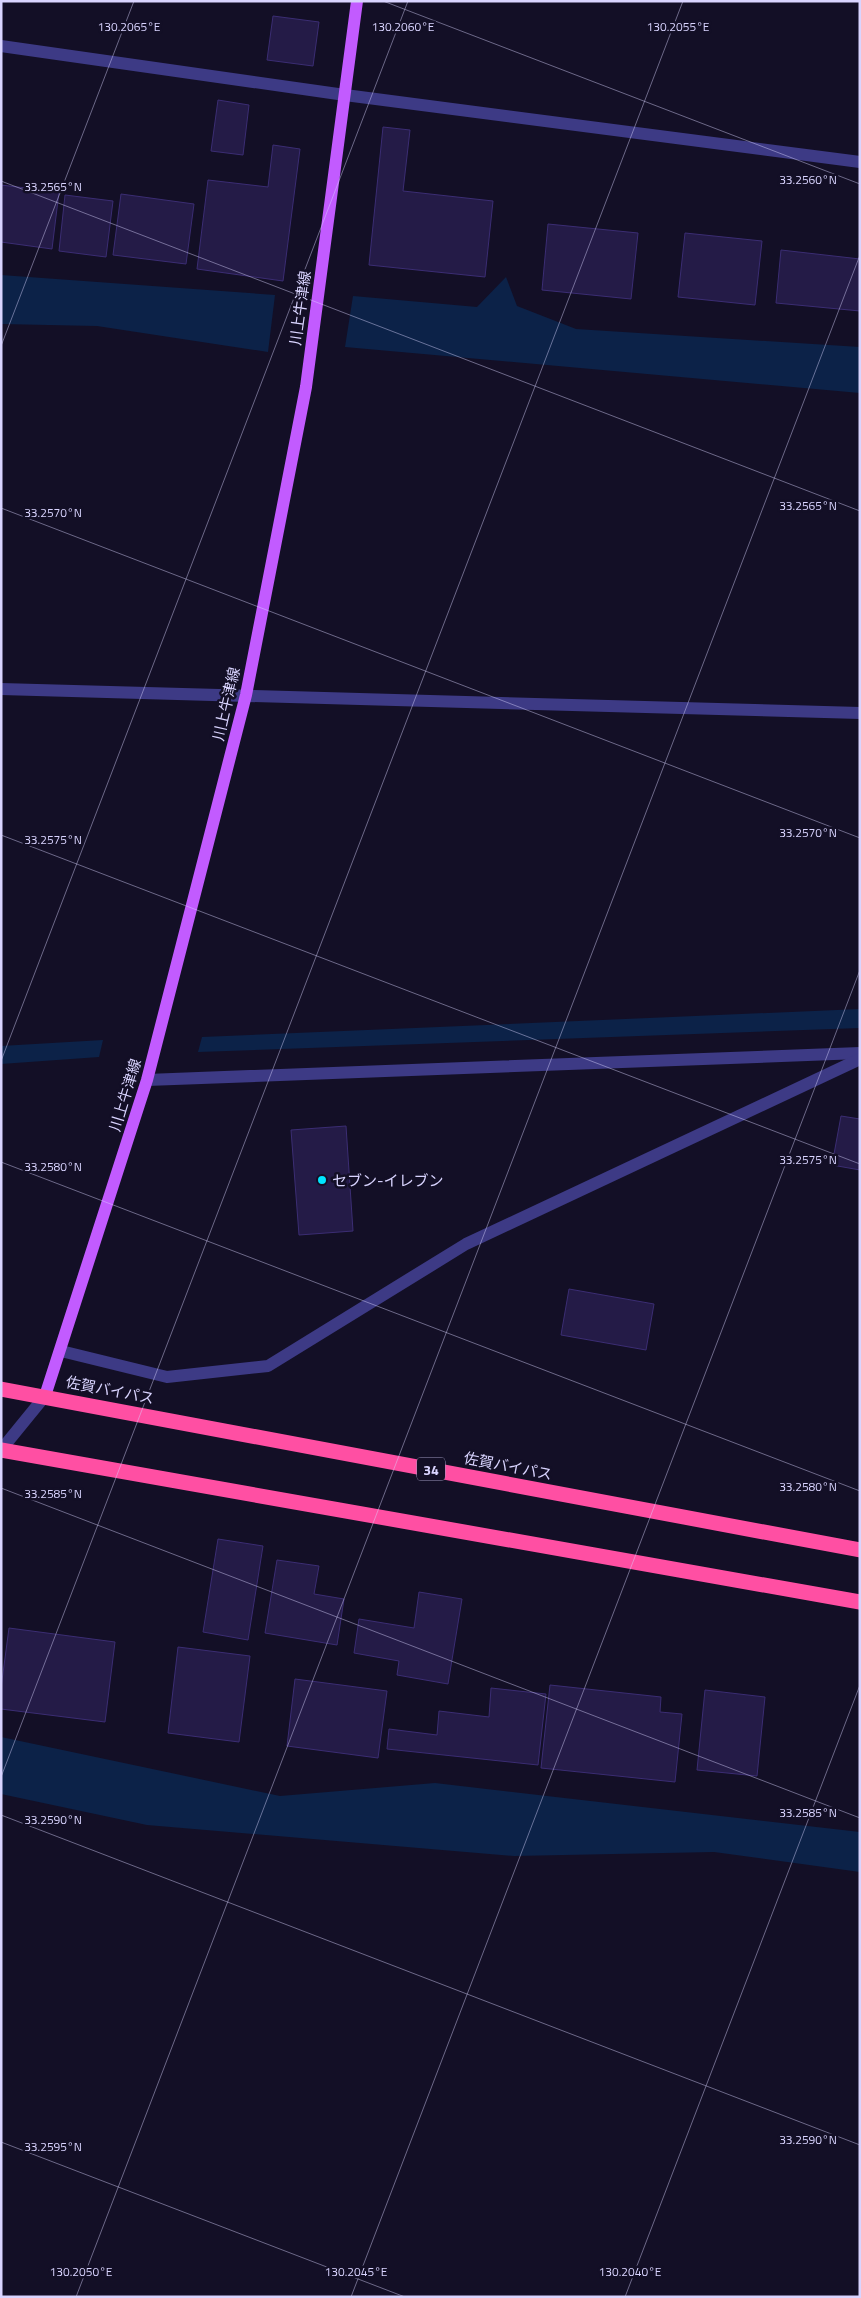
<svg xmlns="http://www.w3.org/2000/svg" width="861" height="2298" font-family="'Titillium Web','Noto Sans JP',sans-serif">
	<rect width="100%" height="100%" fill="#130f26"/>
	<g fill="#0c2248">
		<polygon points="1,275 275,295 268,352 97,326 1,324"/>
		<polygon points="506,277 517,306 576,329 860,347 860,393 345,347 353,296 477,307"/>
		<polygon points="860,1009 860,1028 198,1052 202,1037"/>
		<polygon points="103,1040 99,1057 1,1064 1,1046"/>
		<polygon points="1,1737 280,1796 435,1783 860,1832 860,1872 714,1852 514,1856 147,1825 1,1794"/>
	</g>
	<g fill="#241b47" stroke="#3b2d73">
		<polygon points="273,16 319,22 313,66 267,60"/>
		<polygon points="218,100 249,105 243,155 211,151"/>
		<polygon points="383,127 410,130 403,191 493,201 485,277 369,265"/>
		<polygon points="273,145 300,149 283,281 197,269 208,180 268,187"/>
		<polygon points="1,185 59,192 52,249 1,242"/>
		<polygon points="121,194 194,204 186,264 113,255"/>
		<polygon points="65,195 113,201 106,257 59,251"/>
		<polygon points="548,224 638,233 631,299 542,290"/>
		<polygon points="685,233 762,241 755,305 678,297"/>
		<polygon points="781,250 860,259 860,311 776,303"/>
		<polygon points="841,1116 860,1119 860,1170 832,1165"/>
		<polygon points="346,1126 353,1231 299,1235 291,1130"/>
		<polygon points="569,1289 654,1304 646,1350 561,1335"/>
		<polygon points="218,1539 263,1546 248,1640 203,1632"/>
		<polygon points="277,1560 319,1566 314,1594 344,1599 337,1645 265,1633"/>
		<polygon points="419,1592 462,1599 448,1684 397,1675 399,1661 354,1653 359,1619 414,1628"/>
		<polygon points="9,1628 115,1642 105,1722 1,1709 1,1688"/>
		<polygon points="178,1647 250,1656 239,1742 168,1733"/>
		<polygon points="295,1679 387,1691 378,1758 287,1746"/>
		<polygon points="550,1685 661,1697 660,1712 682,1714 675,1782 541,1768"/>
		<polygon points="491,1688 546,1694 538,1765 387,1749 389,1729 437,1735 439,1711 489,1717"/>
		<polygon points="705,1690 765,1697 757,1776 697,1770"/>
	</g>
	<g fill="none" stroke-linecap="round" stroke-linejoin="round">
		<g stroke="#3d3a85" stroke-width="12">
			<polyline points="1,46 345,95 860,162"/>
			<polyline points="1,689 860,713"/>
			<polyline points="147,1080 860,1053"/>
			<polyline points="61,1351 167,1377 268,1366 466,1244 860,1059"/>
			<polyline points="1,1450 45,1396"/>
		</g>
		<polyline stroke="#c25bff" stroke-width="12" points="45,1396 147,1080 246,695 306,387 357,1"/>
		<g stroke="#ff4fa3" stroke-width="15">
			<polyline points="1,1389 860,1550"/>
			<polyline points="1,1450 860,1602"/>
		</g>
	</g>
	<path fill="none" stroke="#d9d4ff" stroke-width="1" stroke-opacity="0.45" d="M 383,1 L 860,184M 1,181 L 860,511M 1,346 L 134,1M 1,508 L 860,838M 1,835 L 860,1164M 1,1061 L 408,1M 1,1162 L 860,1491M 1,1488 L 860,1818M 1,1777 L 683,1M 1,1815 L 860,2145M 1,2142 L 405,2297M 76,2297 L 860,255M 351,2297 L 860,970M 625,2297 L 860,1685"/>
	<circle fill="#00e5ff" stroke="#130f26" stroke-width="2" cx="322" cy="1180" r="5"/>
	<g text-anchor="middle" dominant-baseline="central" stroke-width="5" stroke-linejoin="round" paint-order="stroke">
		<rect fill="#130f26" stroke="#9e99be" stroke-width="1" x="417" y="1457.5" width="28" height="23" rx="4"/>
		<g font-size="14" font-weight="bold" fill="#d9d4ff">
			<text x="431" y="1469">34</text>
		</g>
		<g font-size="15" fill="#d9d4ff" stroke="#130f26">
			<text transform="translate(300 308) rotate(-82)">川上牛津線</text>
			<text transform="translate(226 704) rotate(-77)">川上牛津線</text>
			<text transform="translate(125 1095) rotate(-73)">川上牛津線</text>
			<text transform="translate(110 1390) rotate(11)">佐賀バイパス</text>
			<text transform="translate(508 1466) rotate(11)">佐賀バイパス</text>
		</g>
		<g font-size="15" fill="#d9d4ff" stroke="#130f26" text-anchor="start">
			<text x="332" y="1180">セブン-イレブン</text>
		</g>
	</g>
	<g font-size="12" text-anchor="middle" fill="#d9d4ff" stroke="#130f26" stroke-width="5" stroke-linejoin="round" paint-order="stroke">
		<text x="403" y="31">130.2060°E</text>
		<text x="678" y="31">130.2055°E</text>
		<text x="129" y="31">130.2065°E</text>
		<text x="808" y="184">33.2560°N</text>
		<text x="53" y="191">33.2565°N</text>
		<text x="808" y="510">33.2565°N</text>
		<text x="53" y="517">33.2570°N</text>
		<text x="808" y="837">33.2570°N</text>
		<text x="53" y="844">33.2575°N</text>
		<text x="808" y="1164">33.2575°N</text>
		<text x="53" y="1171">33.2580°N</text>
		<text x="808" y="1491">33.2580°N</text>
		<text x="53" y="1498">33.2585°N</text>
		<text x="808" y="1817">33.2585°N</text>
		<text x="53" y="1824">33.2590°N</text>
		<text x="808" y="2144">33.2590°N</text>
		<text x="53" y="2151">33.2595°N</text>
		<text x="81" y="2276">130.2050°E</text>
		<text x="356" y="2276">130.2045°E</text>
		<text x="630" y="2276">130.2040°E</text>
	</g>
	<rect width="861" height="2298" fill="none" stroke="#d9d4ff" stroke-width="5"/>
</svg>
